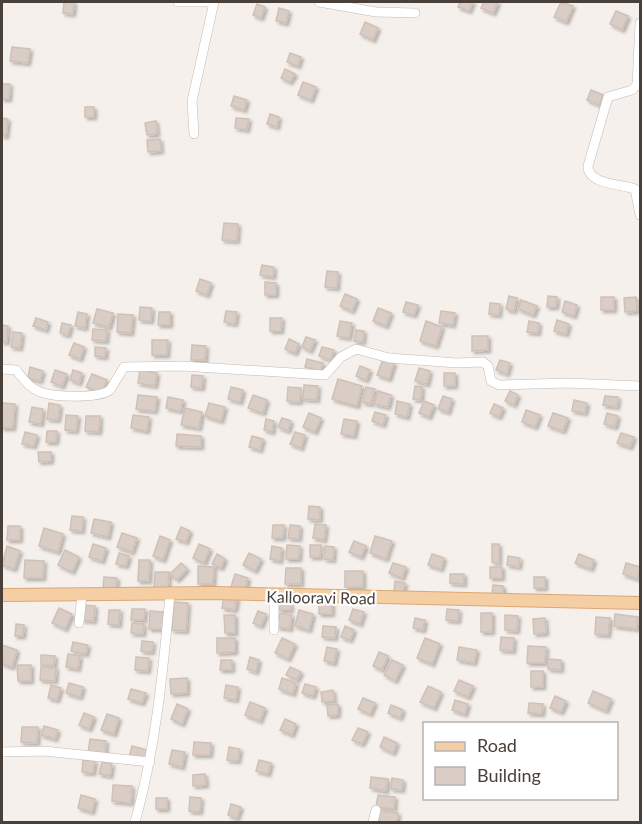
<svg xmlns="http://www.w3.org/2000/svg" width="642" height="824" font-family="Lato,sans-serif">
	<defs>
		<filter id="shadow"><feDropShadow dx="2.5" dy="2.5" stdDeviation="1.5" flood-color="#0004"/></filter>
	</defs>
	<rect width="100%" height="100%" fill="#f5f0ec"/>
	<g fill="#d9cdc5" stroke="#d0c1b6" stroke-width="1.5" filter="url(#shadow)">
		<polygon points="64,2 74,2 73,14 63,13"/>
		<polygon points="460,2 473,2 469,11 458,7"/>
		<polygon points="484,2 498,2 493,13 481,8"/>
		<polygon points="561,2 573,6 566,22 554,17"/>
		<polygon points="257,4 265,7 261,18 253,15"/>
		<polygon points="279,8 289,11 286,23 276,21"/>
		<polygon points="616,11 628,16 622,30 610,24"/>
		<polygon points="365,22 378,28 373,40 360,34"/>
		<polygon points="12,47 30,49 28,63 10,61"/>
		<polygon points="290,53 301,57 298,66 287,62"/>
		<polygon points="285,69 295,74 290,82 281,78"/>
		<polygon points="303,82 316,87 311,100 298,95"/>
		<polygon points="2,84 10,84 9,99 2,99"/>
		<polygon points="591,90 603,95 599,105 587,100"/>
		<polygon points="234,96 247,100 244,110 231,106"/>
		<rect x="85" y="107" width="9" height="10"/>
		<polygon points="270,114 279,117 277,127 267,124"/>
		<polygon points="2,118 8,119 6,136 2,136"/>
		<polygon points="236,118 249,119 247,130 235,128"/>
		<polygon points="156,121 157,134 147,135 145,123"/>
		<polygon points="160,139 161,151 148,152 147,140"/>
		<polygon points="224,223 238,224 237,241 222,240"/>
		<polygon points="262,265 274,267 273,277 260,275"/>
		<polygon points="327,271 338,272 337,288 325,287"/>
		<polygon points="200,279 211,283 207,295 196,291"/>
		<polygon points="265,282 276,283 276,295 265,295"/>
		<polygon points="345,294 357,299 352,311 340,306"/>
		<polygon points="509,296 517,298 514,311 506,309"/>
		<polygon points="548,296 557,297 556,307 547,307"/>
		<rect x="601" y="297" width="13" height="13"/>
		<polygon points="636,297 637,311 625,312 624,298"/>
		<polygon points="521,300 537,306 533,315 518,309"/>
		<polygon points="565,301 577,305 574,316 562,312"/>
		<polygon points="406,302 418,305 414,315 403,312"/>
		<polygon points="490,303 500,304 499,315 489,314"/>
		<polygon points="140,307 152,308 151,321 139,320"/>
		<polygon points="378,308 391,313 386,326 373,321"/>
		<polygon points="97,309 113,313 109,327 93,323"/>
		<polygon points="226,311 237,312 235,324 224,322"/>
		<polygon points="441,311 455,313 453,325 439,323"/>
		<polygon points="78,312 87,314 85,328 75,326"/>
		<polygon points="159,312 170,312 170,325 158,325"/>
		<polygon points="118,314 133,315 131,333 117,332"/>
		<polygon points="36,318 48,322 46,330 33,326"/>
		<polygon points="270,318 282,318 281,331 270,331"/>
		<polygon points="557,320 569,324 566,334 554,331"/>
		<polygon points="340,321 352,323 349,338 337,336"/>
		<polygon points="426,321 442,327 436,346 420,341"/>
		<polygon points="529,321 539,323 538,333 527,332"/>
		<polygon points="62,323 71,325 68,335 60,333"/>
		<polygon points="2,325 8,326 7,342 2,342"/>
		<polygon points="93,329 107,330 106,341 92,340"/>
		<polygon points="356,330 364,331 363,342 354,341"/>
		<polygon points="13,332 22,333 20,348 11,347"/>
		<polygon points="472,336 488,336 488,350 472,351"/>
		<polygon points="306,337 315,340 310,351 302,347"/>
		<polygon points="289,339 299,344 295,353 285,349"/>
		<polygon points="152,340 168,340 167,355 152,355"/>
		<polygon points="74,343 84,347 80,359 69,355"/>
		<polygon points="192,345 206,346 205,360 191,360"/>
		<polygon points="95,347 106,348 105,357 95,356"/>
		<polygon points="322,347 334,350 331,360 319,356"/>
		<polygon points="307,359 323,363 321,371 305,367"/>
		<polygon points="383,359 394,363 389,379 377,375"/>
		<polygon points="500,360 510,363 507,374 496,370"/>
		<polygon points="360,366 370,370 366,380 356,376"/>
		<polygon points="30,367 43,371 40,381 28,378"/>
		<polygon points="419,368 430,371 427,384 415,381"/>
		<polygon points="55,370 67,374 62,386 51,382"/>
		<polygon points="73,370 82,373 79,383 70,380"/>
		<polygon points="140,370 157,373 155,386 138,383"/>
		<rect x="444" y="373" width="11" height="13"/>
		<polygon points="92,374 107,380 102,393 86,387"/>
		<polygon points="192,375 203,376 202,388 191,387"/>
		<polygon points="338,379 362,386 357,406 332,399"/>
		<polygon points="304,385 318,386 317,400 303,399"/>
		<polygon points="415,386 422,387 421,400 413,399"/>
		<polygon points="231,387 243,390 240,402 228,399"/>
		<polygon points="288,387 301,388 300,402 287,401"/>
		<polygon points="366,387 375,389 371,404 362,402"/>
		<polygon points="378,391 391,395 388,407 374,404"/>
		<polygon points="510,391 518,395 514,405 505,401"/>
		<polygon points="138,395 157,397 155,411 136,409"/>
		<polygon points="253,395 267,400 263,413 248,408"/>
		<polygon points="443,396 452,399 448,412 438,409"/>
		<polygon points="605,396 618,397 617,407 603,405"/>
		<polygon points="168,397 183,400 181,411 166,408"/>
		<polygon points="574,400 587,403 585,413 572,411"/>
		<polygon points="397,401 410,404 407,417 395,414"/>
		<polygon points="424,401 434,405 429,417 419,413"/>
		<polygon points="2,403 15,404 13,428 2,428"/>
		<polygon points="49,403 60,405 58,420 47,419"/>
		<polygon points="209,403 225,407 221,421 205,416"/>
		<polygon points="494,404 503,408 499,417 490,413"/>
		<polygon points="32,407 43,409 41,424 29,422"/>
		<polygon points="185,408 202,412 199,428 181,425"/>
		<polygon points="526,410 540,415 535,427 522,422"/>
		<polygon points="375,412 386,415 383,425 372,421"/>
		<polygon points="309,413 321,418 315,432 303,427"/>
		<polygon points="553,413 568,418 563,431 548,426"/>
		<polygon points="607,413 618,416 615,427 604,424"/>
		<polygon points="66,415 78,416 76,431 65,430"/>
		<polygon points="133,415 149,417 147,431 131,428"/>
		<polygon points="86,416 100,416 99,432 85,431"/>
		<polygon points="282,418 291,421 288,431 278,427"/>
		<polygon points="266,419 274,421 272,432 264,430"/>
		<polygon points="344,419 357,421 354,436 341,434"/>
		<polygon points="47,431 57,431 56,442 46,442"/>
		<polygon points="25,432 37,435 34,446 22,444"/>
		<polygon points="295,432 305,435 301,448 290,444"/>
		<polygon points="621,433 634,437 630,447 617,443"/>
		<polygon points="177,434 201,436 201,447 176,446"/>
		<polygon points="252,436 263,439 260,450 249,447"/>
		<polygon points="38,452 51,452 51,461 39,462"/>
		<polygon points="309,506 320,507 320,520 308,519"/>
		<polygon points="72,516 83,517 82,531 70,530"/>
		<polygon points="94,519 111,522 108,537 91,533"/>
		<polygon points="315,524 326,525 324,540 313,538"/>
		<polygon points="273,525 284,525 283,538 272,538"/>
		<polygon points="290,525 300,526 299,539 288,538"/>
		<polygon points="8,526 20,526 20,540 7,540"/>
		<polygon points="181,527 190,531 186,542 176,539"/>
		<polygon points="44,528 63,534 58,552 39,546"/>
		<polygon points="122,533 137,538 132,552 117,547"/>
		<polygon points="160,536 170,540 163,560 153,556"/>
		<polygon points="375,536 392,541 386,559 370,553"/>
		<polygon points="354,541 366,546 361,557 349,552"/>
		<polygon points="93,544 106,548 102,561 89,557"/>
		<polygon points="199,544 210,549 204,563 193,558"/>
		<polygon points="492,544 499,544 499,563 492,562"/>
		<polygon points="287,545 300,546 299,559 286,559"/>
		<polygon points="310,545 321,545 320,557 310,557"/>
		<polygon points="7,546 20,551 14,569 2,565"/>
		<polygon points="272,546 282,548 280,561 270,559"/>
		<polygon points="325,546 334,547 333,560 324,559"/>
		<polygon points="65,550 79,557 72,572 58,565"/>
		<polygon points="119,553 129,556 126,566 116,564"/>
		<polygon points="249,553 261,559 255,571 243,565"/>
		<polygon points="217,554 225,559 221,568 212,564"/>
		<polygon points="432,554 444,558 441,569 428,565"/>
		<polygon points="579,554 594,560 591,569 575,563"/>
		<polygon points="508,556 520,558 519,567 507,565"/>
		<polygon points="25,560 44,561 43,578 24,578"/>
		<polygon points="139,560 150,560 149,581 138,581"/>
		<polygon points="181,563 187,569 177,580 170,574"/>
		<polygon points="393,563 406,567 402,578 389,573"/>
		<polygon points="626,563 640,567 638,579 623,574"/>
		<polygon points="198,566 214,567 213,584 198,584"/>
		<rect x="490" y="567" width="12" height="11"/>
		<polygon points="286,568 301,568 301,584 285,584"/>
		<rect x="345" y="571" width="18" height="16"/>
		<polygon points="155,572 169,572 168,589 154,588"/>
		<polygon points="235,574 248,578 244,594 230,590"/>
		<polygon points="450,574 464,574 464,584 450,583"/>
		<polygon points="104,577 117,578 116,590 103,589"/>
		<rect x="534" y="577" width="11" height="11"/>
		<polygon points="395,581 405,583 403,593 394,591"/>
		<polygon points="493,585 503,586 503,595 492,594"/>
		<polygon points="224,596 237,598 235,610 222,608"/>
		<polygon points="278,600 290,600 291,610 279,610"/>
		<polygon points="174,602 188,603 186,631 172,630"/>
		<rect x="319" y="602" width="13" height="12"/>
		<polygon points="83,605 95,606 94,621 82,620"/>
		<polygon points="59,608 72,614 65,629 52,623"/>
		<polygon points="132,609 145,609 144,620 131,620"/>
		<polygon points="353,609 364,612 360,624 349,620"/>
		<polygon points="447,609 459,610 458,621 446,620"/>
		<polygon points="109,610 120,610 119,625 108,624"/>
		<polygon points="299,610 313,614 309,630 295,626"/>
		<polygon points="150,611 164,612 163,629 149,629"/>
		<polygon points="258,611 266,614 261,626 253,623"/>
		<polygon points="280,613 292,615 290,629 277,627"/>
		<rect x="481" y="613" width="11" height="19"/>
		<polygon points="615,614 638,617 637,629 614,626"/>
		<polygon points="224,615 235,615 235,633 225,633"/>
		<polygon points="505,615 518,616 517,631 505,630"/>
		<polygon points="596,617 610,618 608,635 595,634"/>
		<polygon points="415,618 425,620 423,630 413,628"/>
		<polygon points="545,618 546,633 534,634 533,619"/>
		<polygon points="132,623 144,624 143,634 131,633"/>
		<polygon points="16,624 24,625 23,636 15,636"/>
		<polygon points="323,626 336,627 335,638 322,637"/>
		<polygon points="345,626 354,630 350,640 341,637"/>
		<polygon points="501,637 514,638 513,651 500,650"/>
		<polygon points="217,638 235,638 235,652 217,653"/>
		<polygon points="282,638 295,644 288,659 275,653"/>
		<polygon points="425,638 440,644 432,664 417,658"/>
		<polygon points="142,641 153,642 152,652 141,651"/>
		<polygon points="73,642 88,645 86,654 71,651"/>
		<polygon points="2,645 17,650 12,667 2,664"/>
		<polygon points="528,646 546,647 545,663 527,663"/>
		<polygon points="327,647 337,649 334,663 324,661"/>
		<polygon points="459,647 477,650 474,663 457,660"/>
		<polygon points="379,652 388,656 382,670 373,666"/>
		<polygon points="68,654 80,656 78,669 66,667"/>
		<polygon points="41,655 55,656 54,666 41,665"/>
		<polygon points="136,657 149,658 148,671 135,670"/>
		<polygon points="250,657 259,660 256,672 247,669"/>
		<polygon points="548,659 561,660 561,670 548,669"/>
		<polygon points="221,660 232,660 232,670 220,670"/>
		<polygon points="392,660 403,665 395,681 384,675"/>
		<polygon points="17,665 31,665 31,681 18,681"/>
		<polygon points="41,667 56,668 55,681 40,680"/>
		<polygon points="290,667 301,672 297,680 286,675"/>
		<rect x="531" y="671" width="12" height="16"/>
		<polygon points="187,678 187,693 171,694 170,679"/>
		<polygon points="282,678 296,683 293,694 279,689"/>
		<polygon points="459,680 473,686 468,697 454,691"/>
		<polygon points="69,683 83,687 80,697 66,693"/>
		<polygon points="305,684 316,687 313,696 302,693"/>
		<polygon points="51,685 61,688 57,700 48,698"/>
		<polygon points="226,685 238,687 236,700 224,698"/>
		<polygon points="428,686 441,692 434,708 420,702"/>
		<polygon points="131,689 146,693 142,703 128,699"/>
		<polygon points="333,690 334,701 322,702 321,692"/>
		<polygon points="593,691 611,699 606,711 588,703"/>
		<polygon points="555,696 566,701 561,712 550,708"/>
		<polygon points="363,698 375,703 370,714 358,709"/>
		<polygon points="455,700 468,704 465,714 452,710"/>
		<polygon points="250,702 265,708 260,721 245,715"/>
		<polygon points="529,703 543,704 542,714 528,713"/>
		<polygon points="177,704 188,709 182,724 171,719"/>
		<polygon points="338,704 338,715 328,716 327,705"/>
		<polygon points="391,705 403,710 400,718 388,713"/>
		<polygon points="84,713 94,717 89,729 79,725"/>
		<polygon points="107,714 119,718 114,734 101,730"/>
		<polygon points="285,719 296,724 292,735 280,730"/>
		<polygon points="44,726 58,730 55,739 41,735"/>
		<polygon points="22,727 38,727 37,743 21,742"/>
		<polygon points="358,728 368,732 362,744 352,740"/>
		<polygon points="384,737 397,743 393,753 380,747"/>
		<polygon points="90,739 106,741 105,754 88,753"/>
		<polygon points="194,742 211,743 210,755 193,755"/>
		<polygon points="132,746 147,750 145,761 129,757"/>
		<polygon points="229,747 240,749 238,761 227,760"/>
		<polygon points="172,750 185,752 182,767 169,764"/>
		<polygon points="83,760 95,761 93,773 82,772"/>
		<polygon points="259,760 271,763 268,774 256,771"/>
		<polygon points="102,762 112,764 110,776 99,774"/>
		<polygon points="205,774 206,785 193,786 193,775"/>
		<polygon points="371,777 388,779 386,791 370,788"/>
		<polygon points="392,778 403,780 402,790 391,789"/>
		<polygon points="113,785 132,786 131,803 112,801"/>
		<polygon points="81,795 95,799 92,812 78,808"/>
		<polygon points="378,795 395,797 394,809 376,807"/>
		<polygon points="190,797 201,798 200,812 189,811"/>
		<rect x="156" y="798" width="11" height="11"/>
		<polygon points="231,804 241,807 237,818 228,815"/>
		<polygon points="378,811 398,813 397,822 377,822"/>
	</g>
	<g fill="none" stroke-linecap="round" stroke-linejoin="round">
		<g stroke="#c3b9b2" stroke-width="10">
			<g id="minor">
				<polyline points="178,2 214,2"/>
				<polyline points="319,2 376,12 415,13"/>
				<path d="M 640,23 L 637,85 L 632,90 L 608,97 L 588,166 C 588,185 622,184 635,189 L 640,215"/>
				<polyline points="194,134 192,101 214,2"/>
				<path d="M 2,369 L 16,370 C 23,378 29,388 40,392 C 54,397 98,399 110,390 L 124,367 L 182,366 L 325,375 L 341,357 L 356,349 L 389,358 L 457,363 L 483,362 L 488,366 L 491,381 L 499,385 L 568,383 L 640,386"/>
				<polyline points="274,596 274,630"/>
				<polyline points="79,623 82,595"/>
				<polyline points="2,752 44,751 150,762"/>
				<path d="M 135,822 C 156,747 163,672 170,594"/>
				<polyline points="373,822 376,810"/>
			</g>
		</g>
		<g stroke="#dba774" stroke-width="14">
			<polyline id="major" points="2,595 215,593 640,603"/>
		</g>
		<use href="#minor" stroke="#fff" stroke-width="9"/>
		<use href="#major" stroke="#f6cea4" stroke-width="12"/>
	</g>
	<g text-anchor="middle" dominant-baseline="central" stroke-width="4.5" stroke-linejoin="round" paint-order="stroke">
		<g font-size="16" fill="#49403a" stroke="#fff">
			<text transform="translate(321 597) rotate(1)">Kallooravi Road</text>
		</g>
	</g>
	<rect width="642" height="824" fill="none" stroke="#49403a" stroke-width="6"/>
	<rect x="423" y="722" width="195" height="78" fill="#ffffff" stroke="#b6b3b0" stroke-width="1.5"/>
	<rect x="435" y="742" width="30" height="9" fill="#f6cea4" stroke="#b6b3b0" stroke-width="1.5"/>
	<text x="477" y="752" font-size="18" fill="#49403a">Road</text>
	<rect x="435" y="767" width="30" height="18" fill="#d9cdc5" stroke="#b6b3b0" stroke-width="1.5"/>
	<text x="477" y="782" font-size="18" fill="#49403a">Building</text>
</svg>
